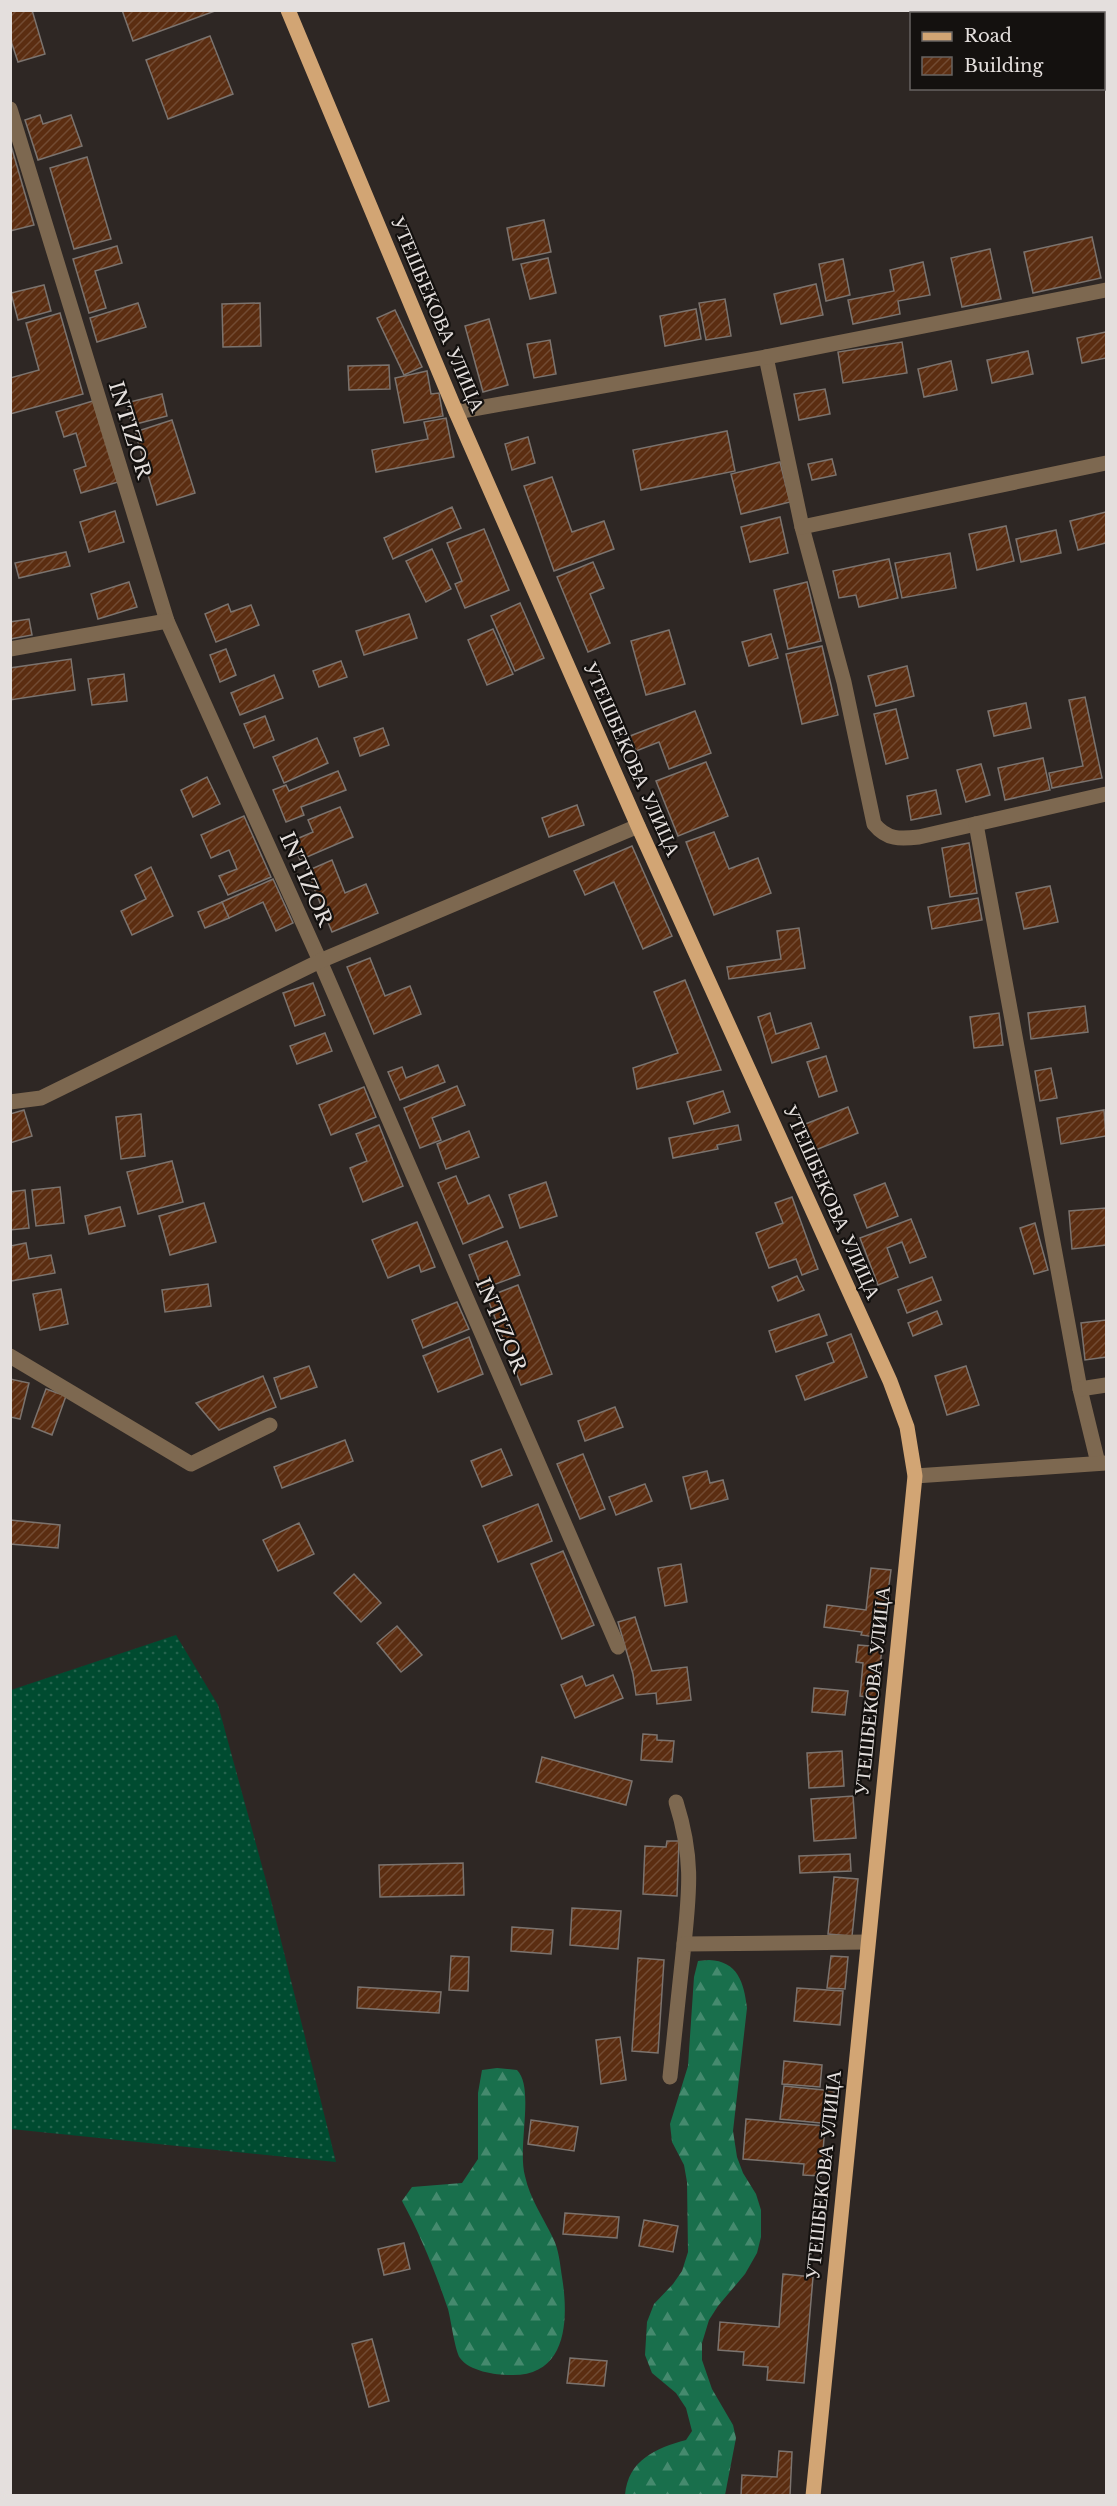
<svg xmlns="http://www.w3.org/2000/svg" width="1117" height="2506" font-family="'Libre Baskerville',serif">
	<defs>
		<pattern id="grass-dots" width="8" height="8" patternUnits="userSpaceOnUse" patternTransform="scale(1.5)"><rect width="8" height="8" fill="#004b30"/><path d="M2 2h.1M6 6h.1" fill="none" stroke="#25644e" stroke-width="1.8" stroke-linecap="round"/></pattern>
		<pattern id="forest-firs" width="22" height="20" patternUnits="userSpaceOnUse" patternTransform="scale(1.5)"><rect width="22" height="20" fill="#196f4c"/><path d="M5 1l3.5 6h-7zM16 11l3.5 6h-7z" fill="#458a6e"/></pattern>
		<pattern id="building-hatch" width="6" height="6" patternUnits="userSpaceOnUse" patternTransform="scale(1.5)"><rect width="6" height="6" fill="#5b2d11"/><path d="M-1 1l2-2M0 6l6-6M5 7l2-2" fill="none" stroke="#724b33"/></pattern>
	</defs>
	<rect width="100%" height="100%" fill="#2e2724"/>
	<polygon fill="url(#grass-dots)" points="176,1635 218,1705 268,1888 336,2162 11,2129 11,1690"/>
	<g fill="url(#forest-firs)">
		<path d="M 709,1960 C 738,1961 744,1983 747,2008 L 733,2131 L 737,2157 L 743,2173 L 756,2194 L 761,2210 L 761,2237 L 757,2253 L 745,2274 L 718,2306 L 709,2320 L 702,2343 L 702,2360 L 712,2389 L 733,2425 L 736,2438 L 725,2495 L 625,2495 C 628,2460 656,2448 686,2440 L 692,2431 L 686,2408 L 676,2393 L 652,2373 L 645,2355 L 647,2322 L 654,2304 L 673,2284 L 682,2271 L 688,2252 L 687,2182 L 684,2165 L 672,2142 L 670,2124 L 688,2066 L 694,1977 L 698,1961 Z"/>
		<path d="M 497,2068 L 517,2070 C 535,2088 517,2147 525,2176 C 530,2199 543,2217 553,2238 C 559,2250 560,2264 562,2277 C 569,2320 567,2377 510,2375 C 495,2375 469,2371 460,2358 C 455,2351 451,2320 448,2309 C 435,2271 421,2236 402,2201 L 412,2187 L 462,2183 L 478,2159 L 478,2093 L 482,2070 Z"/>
	</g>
	<g fill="url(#building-hatch)" stroke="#7b736e" stroke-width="1.5">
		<polygon points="14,10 32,10 45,54 18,62 10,38 10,12"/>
		<polygon points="122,10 215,10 215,11 133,41"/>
		<polygon points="210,36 233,94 168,119 146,60"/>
		<polygon points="40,115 43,124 71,115 82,146 38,160 25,120"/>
		<polygon points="10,142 34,225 10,231"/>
		<polygon points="87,157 111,239 74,249 50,168"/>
		<polygon points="544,220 551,252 513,260 507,228"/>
		<polygon points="1092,237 1101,278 1033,293 1024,252"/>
		<polygon points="117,246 122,263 95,271 106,308 89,313 73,259"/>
		<polygon points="990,249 1001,299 962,307 951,258"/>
		<polygon points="548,258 556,293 530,299 521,264"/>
		<polygon points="843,259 850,295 826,301 819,264"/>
		<polygon points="923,262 930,295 898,301 900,314 853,324 848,300 894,291 890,270"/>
		<polygon points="816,284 823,315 781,324 774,294"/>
		<polygon points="44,285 51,311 18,320 11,293"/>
		<polygon points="725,299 731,336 706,340 699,303"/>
		<polygon points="138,303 146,327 97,342 90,318"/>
		<polygon points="260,303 261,346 223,347 222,304"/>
		<polygon points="696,309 701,339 665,346 660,316"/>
		<polygon points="395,310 422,367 404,375 377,318"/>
		<polygon points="60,313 83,394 10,414 10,378 39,370 26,323"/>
		<polygon points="489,319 508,385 483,392 465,326"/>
		<polygon points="1106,332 1106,358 1082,363 1077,338"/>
		<polygon points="550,340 556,374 534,378 527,344"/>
		<polygon points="902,342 907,373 843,383 838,352"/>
		<polygon points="1028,351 1033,374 992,383 987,360"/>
		<polygon points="951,361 957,390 924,397 918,369"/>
		<polygon points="389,365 390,389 349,390 348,366"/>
		<polygon points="427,371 431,394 439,393 443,416 404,423 395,378"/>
		<polygon points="825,389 830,414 799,420 794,394"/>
		<polygon points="162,394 167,416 132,425 126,403"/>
		<polygon points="93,401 118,482 81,493 74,470 86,466 76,433 64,437 56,412"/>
		<polygon points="446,418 454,457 376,472 372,450 428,439 424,422"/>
		<polygon points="172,420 195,493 157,505 135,432"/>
		<polygon points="727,431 735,471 641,490 633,450"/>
		<polygon points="528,437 535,463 512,470 505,444"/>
		<polygon points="832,459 836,475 812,480 808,464"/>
		<polygon points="780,462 790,502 741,514 731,474"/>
		<polygon points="552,477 572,532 604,521 614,549 554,571 524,486"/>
		<polygon points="452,507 461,528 393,559 384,538"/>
		<polygon points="115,511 124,542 89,552 80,522"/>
		<polygon points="1106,512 1106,543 1078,550 1070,521"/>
		<polygon points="780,517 788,553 750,562 741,527"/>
		<polygon points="1006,526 1014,561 977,570 969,534"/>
		<polygon points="484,529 509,590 465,608 455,584 462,581 447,543"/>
		<polygon points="1056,530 1061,553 1021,562 1016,539"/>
		<polygon points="432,549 451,589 426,602 406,561"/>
		<polygon points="66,552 70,566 19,578 15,563"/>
		<polygon points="950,553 956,588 902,598 895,563"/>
		<polygon points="889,559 898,598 859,607 856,595 839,598 833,571"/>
		<polygon points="593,562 604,588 590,594 610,643 588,652 557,577"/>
		<polygon points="129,582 137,607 98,619 91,594"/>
		<polygon points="807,582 821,641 788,649 774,590"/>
		<polygon points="520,603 544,658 515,671 491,616"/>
		<polygon points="228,604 231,612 251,605 259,625 216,642 205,614"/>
		<polygon points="409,614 417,638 364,655 356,631"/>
		<polygon points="29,619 32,635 10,639 10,622"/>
		<polygon points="493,629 513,674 487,685 468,640"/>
		<polygon points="669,630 685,684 646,695 631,641"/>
		<polygon points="771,634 778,658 749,666 742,642"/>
		<polygon points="822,646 838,715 802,724 786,654"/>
		<polygon points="226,649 236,675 220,682 210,655"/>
		<polygon points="71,659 75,690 10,700 10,668"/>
		<polygon points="341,661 347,677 319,687 313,671"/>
		<polygon points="907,666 914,696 876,706 868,676"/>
		<polygon points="124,674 127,701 92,705 88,679"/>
		<polygon points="274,675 283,698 240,715 231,693"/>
		<polygon points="1085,697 1102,778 1052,788 1049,773 1083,766 1069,700"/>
		<polygon points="1026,703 1031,728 994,736 988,711"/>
		<polygon points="896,709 908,758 886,764 874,714"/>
		<polygon points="695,711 711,753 669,769 659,742 636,751 630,736"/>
		<polygon points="265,716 274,740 254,748 244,724"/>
		<polygon points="383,728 389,745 360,756 354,738"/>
		<polygon points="317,738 328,763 284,783 273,757"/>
		<polygon points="1043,758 1050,790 1005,800 998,768"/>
		<polygon points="706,762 728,816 678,836 656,781"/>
		<polygon points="981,764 990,795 966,802 957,770"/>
		<polygon points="338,771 346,790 301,807 304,815 286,822 273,790 286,785 289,791"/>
		<polygon points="207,777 220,804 193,817 181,790"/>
		<polygon points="936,790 941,814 911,820 907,796"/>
		<polygon points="577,805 584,825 549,837 542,818"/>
		<polygon points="340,807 353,837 300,860 292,841 313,832 308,820"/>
		<polygon points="244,816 271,877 228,895 219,876 237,869 229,850 211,858 201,835"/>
		<polygon points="714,832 729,869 758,858 771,893 714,915 686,842"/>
		<polygon points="969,843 977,893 950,897 942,848"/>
		<polygon points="632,846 672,936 643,949 614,882 585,895 574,871"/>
		<polygon points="332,860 345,893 366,884 378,913 332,932 307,871"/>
		<polygon points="151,867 173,916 132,935 121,911 146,899 135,875"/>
		<polygon points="273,879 293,923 276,931 263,902 229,918 222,902"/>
		<polygon points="1050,886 1058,922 1024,929 1016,893"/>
		<polygon points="978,898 982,920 932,929 928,907"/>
		<polygon points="222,902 229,918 205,928 198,912"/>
		<polygon points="799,928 805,968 729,979 727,967 781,959 777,931"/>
		<polygon points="370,958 385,996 410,986 421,1014 374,1034 347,967"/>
		<polygon points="685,980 721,1070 637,1089 633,1068 678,1053 654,992"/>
		<polygon points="313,983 325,1015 295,1026 283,993"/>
		<polygon points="1085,1006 1088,1032 1031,1039 1028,1013"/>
		<polygon points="770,1013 776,1034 811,1023 819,1048 772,1063 758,1017"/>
		<polygon points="999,1013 1003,1045 974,1048 970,1017"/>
		<polygon points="325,1033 332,1051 297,1064 290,1046"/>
		<polygon points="826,1056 837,1091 819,1097 807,1062"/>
		<polygon points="438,1065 445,1082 400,1100 388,1072 402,1067 406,1078"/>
		<polygon points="1051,1068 1057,1098 1040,1101 1035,1071"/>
		<polygon points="457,1086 465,1105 432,1118 441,1140 420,1148 404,1108"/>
		<polygon points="364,1087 376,1117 331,1135 319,1105"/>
		<polygon points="723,1091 730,1112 694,1124 687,1102"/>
		<polygon points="848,1107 858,1133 813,1151 803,1125"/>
		<polygon points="24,1110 32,1136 10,1143 10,1114"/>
		<polygon points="1104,1110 1106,1136 1061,1144 1057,1118"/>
		<polygon points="141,1114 145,1156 121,1159 116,1117"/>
		<polygon points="379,1125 403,1186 363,1202 350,1168 367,1161 356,1134"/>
		<polygon points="738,1125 741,1140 717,1145 718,1149 673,1158 669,1138"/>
		<polygon points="469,1131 479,1157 446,1169 437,1144"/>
		<polygon points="172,1161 183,1202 138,1214 127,1172"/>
		<polygon points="456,1176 468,1204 489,1195 503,1227 463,1244 438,1183"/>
		<polygon points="546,1182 557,1216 520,1228 509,1195"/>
		<polygon points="885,1183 898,1216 867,1228 854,1195"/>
		<polygon points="60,1187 64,1223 36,1226 32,1190"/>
		<polygon points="25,1190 29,1228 10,1230 10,1192"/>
		<polygon points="792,1197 818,1269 802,1275 796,1259 769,1268 756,1233 783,1223 775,1203"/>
		<polygon points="204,1203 216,1242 170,1255 159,1216"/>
		<polygon points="120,1207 125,1226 89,1234 85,1216"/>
		<polygon points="1106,1208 1106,1245 1072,1249 1069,1211"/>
		<polygon points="911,1219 926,1257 910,1263 902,1242 887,1248 898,1277 878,1285 860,1238"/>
		<polygon points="417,1222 435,1267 421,1272 419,1265 388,1278 372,1240"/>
		<polygon points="1035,1223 1048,1270 1034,1274 1020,1228"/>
		<polygon points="507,1241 520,1275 482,1289 469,1255"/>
		<polygon points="26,1243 29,1259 51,1255 55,1273 11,1281 10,1246"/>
		<polygon points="797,1276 804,1290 778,1301 772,1287"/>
		<polygon points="932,1277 941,1300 907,1313 898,1290"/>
		<polygon points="208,1284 211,1306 165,1312 162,1290"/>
		<polygon points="518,1285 552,1374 521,1385 487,1297"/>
		<polygon points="61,1289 68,1324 40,1330 33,1294"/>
		<polygon points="457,1302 469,1329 423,1348 412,1320"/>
		<polygon points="937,1311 942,1324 913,1336 908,1323"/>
		<polygon points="819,1314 827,1335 776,1352 769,1331"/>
		<polygon points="1106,1320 1106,1357 1085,1360 1081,1323"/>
		<polygon points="851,1334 867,1377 805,1400 796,1376 834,1362 827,1343"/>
		<polygon points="469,1337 483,1374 438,1392 423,1356"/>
		<polygon points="309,1366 317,1387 281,1399 274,1378"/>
		<polygon points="966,1366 979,1405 947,1415 935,1376"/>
		<polygon points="263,1376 276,1407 219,1430 196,1403"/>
		<polygon points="10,1379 29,1383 20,1419 10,1417"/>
		<polygon points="46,1389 66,1396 52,1435 32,1427"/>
		<polygon points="615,1407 623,1427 585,1441 578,1421"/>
		<polygon points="345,1440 353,1461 282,1488 274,1467"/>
		<polygon points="501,1449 512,1475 482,1487 471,1461"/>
		<polygon points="583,1454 605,1509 580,1519 557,1464"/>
		<polygon points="707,1471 710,1483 723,1480 728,1499 691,1509 683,1477"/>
		<polygon points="645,1484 652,1501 616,1515 609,1497"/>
		<polygon points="538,1504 552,1541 498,1562 483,1526"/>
		<polygon points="10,1520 60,1525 58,1548 10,1544"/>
		<polygon points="299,1523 314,1554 278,1571 263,1540"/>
		<polygon points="563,1551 594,1625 562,1639 531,1564"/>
		<polygon points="681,1564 687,1602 665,1606 658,1568"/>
		<polygon points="871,1568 891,1570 882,1638 861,1635 862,1632 824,1627 827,1605 866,1610"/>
		<polygon points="354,1574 381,1603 361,1622 334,1593"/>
		<polygon points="635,1617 652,1671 687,1667 691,1700 657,1704 656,1693 636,1695 633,1674 618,1622"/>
		<polygon points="397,1626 422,1655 401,1672 377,1643"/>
		<polygon points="858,1645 882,1647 877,1698 860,1696 863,1663 856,1662"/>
		<polygon points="613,1675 623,1698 575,1718 561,1685 582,1676 586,1686"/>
		<polygon points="814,1688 848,1691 845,1715 812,1712"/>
		<polygon points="643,1734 657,1735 657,1740 674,1741 672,1762 641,1760"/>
		<polygon points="842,1751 844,1786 809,1788 807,1753"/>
		<polygon points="542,1757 632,1781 626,1805 536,1782"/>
		<polygon points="853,1796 856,1838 814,1841 811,1799"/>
		<polygon points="667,1841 679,1841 677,1896 643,1894 645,1846 666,1847"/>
		<polygon points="850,1854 851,1871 800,1873 799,1856"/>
		<polygon points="463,1863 464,1895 380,1897 379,1865"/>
		<polygon points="834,1877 858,1879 852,1936 828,1934"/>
		<polygon points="572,1908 621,1911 618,1949 570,1945"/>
		<polygon points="512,1927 553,1930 551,1954 511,1951"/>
		<polygon points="451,1956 469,1957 468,1991 449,1990"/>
		<polygon points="831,1956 848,1957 845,1989 827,1988"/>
		<polygon points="638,1958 664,1960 658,2053 632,2051"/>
		<polygon points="358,1987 441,1992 439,2013 357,2008"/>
		<polygon points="797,1988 843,1991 840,2025 794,2021"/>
		<polygon points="620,2037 626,2080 601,2084 596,2040"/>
		<polygon points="784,2061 822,2065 820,2087 782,2084"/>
		<polygon points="784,2086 834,2091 831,2124 780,2119"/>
		<polygon points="746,2119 825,2126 821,2176 803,2175 804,2164 743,2159"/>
		<polygon points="531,2120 578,2127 574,2151 528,2144"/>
		<polygon points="565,2213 619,2217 617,2238 563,2234"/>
		<polygon points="644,2220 678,2226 673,2252 639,2246"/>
		<polygon points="404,2243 410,2269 384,2275 378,2249"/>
		<polygon points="783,2274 813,2277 804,2383 767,2380 768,2367 743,2365 744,2352 718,2350 720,2322 779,2327"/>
		<polygon points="372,2339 389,2401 369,2407 352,2344"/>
		<polygon points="570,2358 607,2361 604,2386 567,2383"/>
		<polygon points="779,2451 792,2452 790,2496 741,2496 742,2475 777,2477"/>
	</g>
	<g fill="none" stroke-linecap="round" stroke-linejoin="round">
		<g stroke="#7d6850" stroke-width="15">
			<polyline points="10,109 167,621 320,961 618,1647"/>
			<path d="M 766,357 L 802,527 L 844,682 L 874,824 C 887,840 900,839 919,837 L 1106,794"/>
			<polyline points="456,412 766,357 1106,290"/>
			<polyline points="802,527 1106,463"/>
			<polyline points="10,649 167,621"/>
			<polyline points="976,824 1080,1389 1098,1463"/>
			<polyline points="10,1102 41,1098 320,961 638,826"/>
			<polyline points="10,1356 191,1464 270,1425"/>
			<polyline points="1080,1389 1106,1385"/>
			<polyline points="915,1476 1106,1463"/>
			<path d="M 676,1802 C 693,1856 690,1888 684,1944"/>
			<polyline points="670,2077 684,1944 867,1942"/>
		</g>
		<polyline stroke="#d2a574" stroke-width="15" points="288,10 456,412 638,826 890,1381 907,1427 915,1476 813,2496"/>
	</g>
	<g text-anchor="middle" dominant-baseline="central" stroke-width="4.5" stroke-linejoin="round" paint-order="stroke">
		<g font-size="20" fill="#e4dfdd" stroke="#14110f">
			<text transform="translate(438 314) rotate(67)">УТЕШБЕКОВА УЛИЦА</text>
			<text transform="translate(130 430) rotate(73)">INTIZOR</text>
			<text transform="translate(632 759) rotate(66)">УТЕШБЕКОВА УЛИЦА</text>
			<text transform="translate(306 879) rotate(66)">INTIZOR</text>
			<text transform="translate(832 1202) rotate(66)">УТЕШБЕКОВА УЛИЦА</text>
			<text transform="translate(501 1325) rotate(67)">INTIZOR</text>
			<text transform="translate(872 1691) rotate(-84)">УТЕШБЕКОВА УЛИЦА</text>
			<text transform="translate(823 2175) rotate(-84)">УТЕШБЕКОВА УЛИЦА</text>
		</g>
	</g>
	<rect width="1117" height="2506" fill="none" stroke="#e4dfdd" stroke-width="24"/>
	<rect x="910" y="12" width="195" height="78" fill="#14110f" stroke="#676361" stroke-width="1.5"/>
	<rect x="922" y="32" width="30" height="9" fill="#d2a574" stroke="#676361" stroke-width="1.5"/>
	<text x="964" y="42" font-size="18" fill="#e4dfdd">Road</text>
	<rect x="922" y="57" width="30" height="18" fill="url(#building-hatch)" stroke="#676361" stroke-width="1.5"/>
	<text x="964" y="72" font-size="18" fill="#e4dfdd">Building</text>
</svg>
